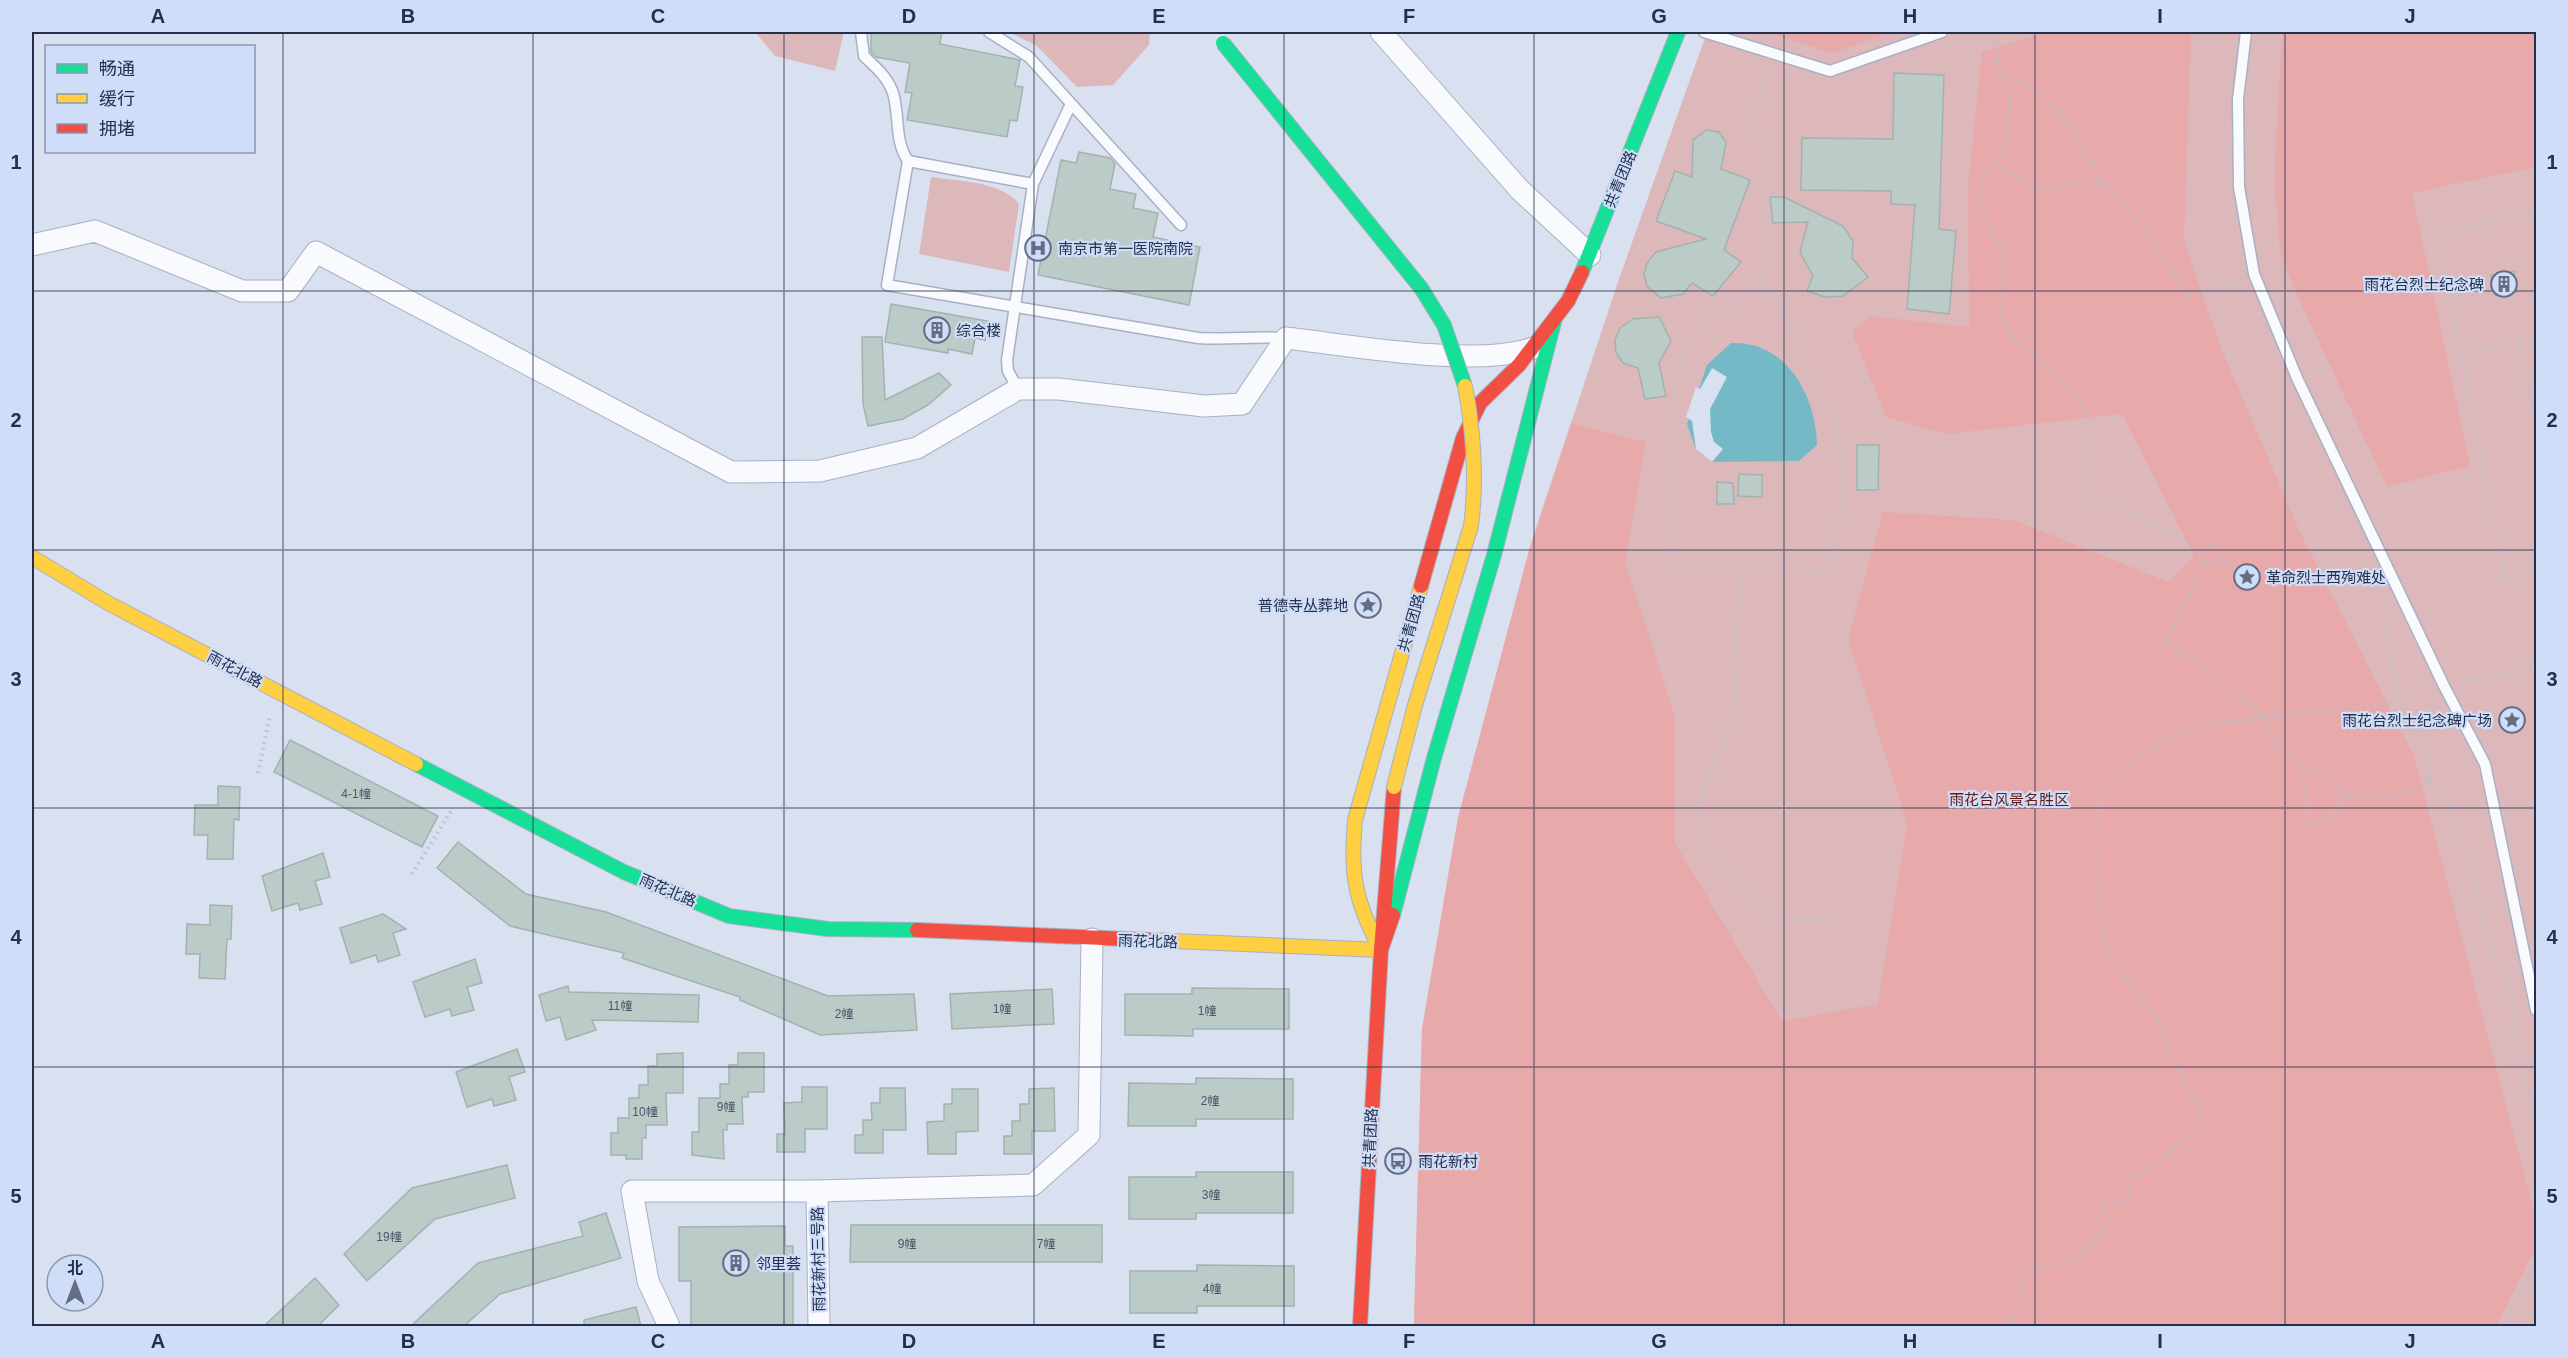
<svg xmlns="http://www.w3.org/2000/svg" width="2568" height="1358" font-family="Arial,'Noto Sans SC',sans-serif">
	<rect width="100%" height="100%" fill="#d9e0f0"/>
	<g fill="#dcb8bb">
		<polygon points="755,32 844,32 835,71 775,56"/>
		<polygon points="1009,32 1150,32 1149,45 1113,85 1077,87 1037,46"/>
		<polygon points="1707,32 2536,32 2536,1326 1414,1326 1422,1029 1458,818 1530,547 1619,279"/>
		<path d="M 931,177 C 959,182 1000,180 1019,204 L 1009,272 L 919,254 Z"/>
	</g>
	<g fill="#e7a9aa">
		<polygon points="1767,32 1893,32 1832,53"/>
		<polygon points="2045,32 2191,32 2184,242 2222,350 2299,530 2414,756 2536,1219 2536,1247 2496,1326 1414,1326 1422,1029 1458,818 1530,547 1571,423 1646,442 1625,563 1675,716 1675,843 1782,1021 1878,1004 1907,823 1848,639 1883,512 2014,520 2168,582 2194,556 2122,414 1946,434 1886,417 1852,332 1870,316 1969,327 1968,185 1982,52"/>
		<polygon points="2282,32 2536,32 2536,167 2412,193 2470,466 2387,487 2297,295 2280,251 2274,179"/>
	</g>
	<path fill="#76b9c6" d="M 1731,343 C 1786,340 1816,396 1817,445 L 1799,461 L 1712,462 L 1696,449 L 1687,424 L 1707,365 Z"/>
	<polygon fill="#d9e0f0" points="1712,368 1727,377 1710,409 1711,432 1714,442 1723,449 1712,462 1696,449 1692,421 1686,417 1696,387 1700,389"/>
	<g fill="#bbcbc7" stroke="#a3b2af" stroke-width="1.5">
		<polygon points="871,32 942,32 940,44 1020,60 1015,86 1023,87 1017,121 1010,120 1007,137 907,120 912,93 905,92 910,63 876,57 871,52"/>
		<polygon points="1894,73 1944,75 1939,229 1956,231 1949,314 1907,309 1915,205 1891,204 1891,191 1801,190 1802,138 1893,139"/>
		<polygon points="1707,130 1719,132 1726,142 1721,169 1750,180 1724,250 1741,262 1713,296 1692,283 1683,294 1661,298 1647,286 1644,274 1647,263 1656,252 1706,239 1656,221 1675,171 1692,177 1693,140"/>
		<polygon points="1079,152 1110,158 1115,164 1110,189 1136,194 1133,208 1158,213 1153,237 1200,247 1189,305 1038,275 1061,160 1076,163"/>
		<polygon points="1770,197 1784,197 1843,226 1853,241 1852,258 1868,277 1843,296 1825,297 1807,291 1813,276 1800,252 1808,222 1773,223"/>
		<polygon points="2514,271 2517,292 2495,296 2491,275"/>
		<polygon points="891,304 988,321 985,340 975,338 972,354 948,349 948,353 885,342"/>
		<polygon points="1659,317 1671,341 1659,363 1666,396 1645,399 1638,368 1623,363 1616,352 1615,340 1620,328 1633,319"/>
		<polygon points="862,337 882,337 885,400 939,373 951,385 928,405 903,419 868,426 863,404"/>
		<polygon points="1857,445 1879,445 1878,490 1857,490"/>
		<polygon points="1739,474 1762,475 1762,497 1738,496"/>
		<polygon points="1717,482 1733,483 1734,504 1717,504"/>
		<polygon points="290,740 438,816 422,847 274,772"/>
		<polygon points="218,786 240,787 239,820 234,819 233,859 207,859 208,835 194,835 195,805 218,805"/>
		<polygon points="458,842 526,894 606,912 828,996 914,994 917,1030 820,1035 740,1000 740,997 622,958 624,953 510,926 437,868"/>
		<polygon points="323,853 330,877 315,881 322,904 300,910 298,903 272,911 262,876"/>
		<polygon points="210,905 232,906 231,939 227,939 225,979 199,978 200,954 186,954 187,924 210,925"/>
		<polygon points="383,914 406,929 393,933 400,955 378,962 376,955 351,963 340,928"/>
		<polygon points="475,959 482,983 467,987 474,1010 452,1016 450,1009 425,1017 413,982"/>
		<polygon points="568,986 569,992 699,995 698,1022 592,1020 596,1030 566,1040 560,1017 546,1021 539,995"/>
		<polygon points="1192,988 1289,989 1289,1029 1193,1029 1193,1036 1125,1035 1125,994 1192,994"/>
		<polygon points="1052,989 1054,1024 952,1029 950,994"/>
		<polygon points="517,1049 525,1072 509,1077 516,1100 494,1106 492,1099 467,1107 456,1072"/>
		<polygon points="683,1053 683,1093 666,1093 667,1125 646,1125 646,1138 642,1138 642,1159 626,1159 626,1155 611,1155 611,1133 618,1133 618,1118 629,1118 629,1098 639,1098 639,1085 648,1085 648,1066 657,1066 657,1054"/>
		<polygon points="738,1053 764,1053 764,1092 748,1092 748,1097 742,1097 743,1124 727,1124 727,1130 723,1130 724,1159 692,1155 692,1132 699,1132 699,1098 720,1098 720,1084 729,1084 729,1065 738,1065"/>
		<polygon points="1196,1078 1293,1079 1293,1119 1196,1119 1196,1126 1128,1126 1129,1083 1196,1084"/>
		<polygon points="802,1087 827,1087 827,1129 805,1129 805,1152 777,1152 777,1134 785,1134 784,1103 802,1102"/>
		<polygon points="880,1088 905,1088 906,1130 883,1130 883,1153 855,1153 855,1135 863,1135 863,1120 872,1120 871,1103 880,1103"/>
		<polygon points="1054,1088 1055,1131 1032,1131 1032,1154 1004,1154 1004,1136 1012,1136 1012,1121 1020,1121 1020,1104 1029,1104 1029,1089"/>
		<polygon points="952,1089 978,1089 978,1131 956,1132 956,1154 928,1154 927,1122 944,1121 944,1104 952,1104"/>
		<polygon points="507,1165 515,1198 435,1219 367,1281 344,1254 412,1188"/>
		<polygon points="1196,1172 1293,1172 1293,1213 1196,1213 1196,1219 1129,1219 1129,1177 1196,1177"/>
		<polygon points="606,1213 621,1258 500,1294 464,1326 411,1326 478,1263 583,1236 579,1222"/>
		<polygon points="851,1225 1102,1225 1102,1262 850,1262"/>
		<polygon points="785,1226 785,1246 793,1246 793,1326 691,1326 691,1281 679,1281 679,1227"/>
		<polygon points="1197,1265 1294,1266 1294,1306 1197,1306 1197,1313 1130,1313 1130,1271 1197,1271"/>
		<polygon points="315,1278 339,1305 318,1326 264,1326"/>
		<polygon points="636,1307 641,1326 584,1326 584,1320"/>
	</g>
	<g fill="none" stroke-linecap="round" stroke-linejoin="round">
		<g stroke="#a8b0c4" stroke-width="13">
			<g id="lane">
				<path d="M 861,32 L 864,56 C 875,67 888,77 893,93 C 900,116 894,140 908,161"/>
				<polyline points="989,32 1029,57 1181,225"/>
				<polyline points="1704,32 1830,71 1942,32"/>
				<polyline points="2246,32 2238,99 2239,187 2254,274 2297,378 2444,686 2485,764 2536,1010"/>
				<path d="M 1033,184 L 908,161 L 887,285 L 1198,338 C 1228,340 1255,336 1286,338"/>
				<polyline points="1018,389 1008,371 1007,360 1033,184 1070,106"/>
			</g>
		</g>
		<g stroke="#a8b0c4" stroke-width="23">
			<g id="street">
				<polyline points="1381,32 1520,190 1590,255"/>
				<path d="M 32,245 L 95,231 L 242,291 L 288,291 L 316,252 L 731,472 L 820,471 L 917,448 L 1018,389 L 1059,389 L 1204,406 L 1242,404 L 1286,338 C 1350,345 1474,368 1533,348"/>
				<polyline points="817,1191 819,1326"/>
				<polyline points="669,1326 648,1281 632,1191 817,1191 1033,1185 1089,1135 1092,939"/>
			</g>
		</g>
		<g stroke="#a8b0c4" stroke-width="16">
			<g id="fast">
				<polyline points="1582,272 1678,32"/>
				<polyline points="416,764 624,872 729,916 828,929 917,930"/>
				<polyline points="1393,915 1434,758 1494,555 1554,322"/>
			</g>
		</g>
		<g stroke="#a8b0c4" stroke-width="16">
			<g id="slow">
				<polyline points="32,557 108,603 416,764"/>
				<polyline points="1150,940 1381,950"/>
				<path d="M 1381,950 C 1355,902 1350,874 1355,820 L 1421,586"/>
			</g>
		</g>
		<g stroke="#a8b0c4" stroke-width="16">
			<g id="jam">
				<polyline points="1421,586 1463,438 1480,403 1519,365 1568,301 1582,272"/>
				<polyline points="917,930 1150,940"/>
				<polyline points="1381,950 1394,787"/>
				<polyline points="1360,1326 1381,950 1393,915"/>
			</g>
		</g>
		<g stroke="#bbc0c9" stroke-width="4" stroke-dasharray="1.5 4.5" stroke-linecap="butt">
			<polyline points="1993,32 1999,69 2009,94 2009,119 2004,146 1981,185 1980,209 2005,255 2000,315 2012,336 2074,394 2090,416 2091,434 2087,493 2185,541 2200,551 2204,565 2212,564 2218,559 2218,550 2215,546 2207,546 2200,551"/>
			<path d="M 1999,69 C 2011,76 2024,83 2035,91 C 2066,113 2087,152 2104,185"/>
			<path d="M 1996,163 C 2008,171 2026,186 2039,188 C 2062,192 2080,176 2102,185 C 2123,193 2174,275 2189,297 L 2242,279"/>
			<polyline points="2536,212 2435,233 2461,354 2536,339"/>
			<polyline points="1763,279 1735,302 1706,320 1685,353 1676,390 1671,529 1674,569 1825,571 1845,496 1837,424 1801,354 1785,315 1763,279 1767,225 1757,110 1769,68"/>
			<polyline points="2518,342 2536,424"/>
			<polyline points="2461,354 2505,579 2536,572"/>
			<polyline points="2218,559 2237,570"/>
			<polyline points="2204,565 2164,642 2209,672 2263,718 2273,742 2304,770"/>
			<polyline points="1739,570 1736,708 1696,811 1702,838 1763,912 1810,922 1834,918"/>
			<polyline points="2460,683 2536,667"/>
			<polyline points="258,773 270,715"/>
			<polyline points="2429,782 2450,804 2455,832 2471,859 2486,937 2515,1003 2511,1048 2534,1104 2536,1122"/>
			<polyline points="2342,795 2335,815 2307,825 2304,770 2333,779 2342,795 2398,797 2429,782 2428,752 2401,702 2384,628 2395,621"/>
			<polyline points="412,874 451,811"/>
			<path d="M 2006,1326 L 2027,1304 L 2020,1279 L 2025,1271 C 2062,1266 2078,1259 2104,1231 L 2100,1219 L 2104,1205 L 2128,1203 L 2130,1193 L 2126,1187 L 2129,1178 L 2160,1163 L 2198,1125 L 2202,1115 L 2168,1051 L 2157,1019 L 2111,958 L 2100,917 L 2098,880 L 2095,830 L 2101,797 L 2129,766 L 2166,739 L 2208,724 L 2401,702"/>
			<polyline points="2505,1326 2536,1263"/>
		</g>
		<use href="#lane" stroke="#f9fafd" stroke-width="10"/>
		<use href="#street" stroke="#f9fafd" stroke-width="21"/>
		<use href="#fast" stroke="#16e098" stroke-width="14"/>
		<use href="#slow" stroke="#ffcf43" stroke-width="14"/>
		<use href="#jam" stroke="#f24e42" stroke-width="14"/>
		<g stroke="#a8b0c4" stroke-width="16" stroke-linecap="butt">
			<polyline id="fast-bridge" points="1223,43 1421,288 1444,325 1465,386"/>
		</g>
		<g stroke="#a8b0c4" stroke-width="16" stroke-linecap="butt">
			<path id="slow-bridge" d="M 1394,787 L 1415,705 L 1471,526 C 1477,478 1474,433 1465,386"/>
		</g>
		<use href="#fast-bridge" stroke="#16e098" stroke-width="14"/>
		<use href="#slow-bridge" stroke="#ffcf43" stroke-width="14"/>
	</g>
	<path fill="none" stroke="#242f4a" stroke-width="1.5" stroke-opacity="0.55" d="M 283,32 L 283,1326M 533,32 L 533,1326M 784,32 L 784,1326M 1034,32 L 1034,1326M 1284,32 L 1284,1326M 1534,32 L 1534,1326M 1784,32 L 1784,1326M 2035,32 L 2035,1326M 2285,32 L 2285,1326M 32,291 L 2536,291M 32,550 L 2536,550M 32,808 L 2536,808M 32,1067 L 2536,1067"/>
	<defs>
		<g id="hospital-ring" transform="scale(1.35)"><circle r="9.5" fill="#d0ddf9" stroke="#636d84" stroke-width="1.5"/><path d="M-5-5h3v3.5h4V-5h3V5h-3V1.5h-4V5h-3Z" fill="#636d84"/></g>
		<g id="building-ring" transform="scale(1.35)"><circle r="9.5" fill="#d0ddf9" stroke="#636d84" stroke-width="1.5"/><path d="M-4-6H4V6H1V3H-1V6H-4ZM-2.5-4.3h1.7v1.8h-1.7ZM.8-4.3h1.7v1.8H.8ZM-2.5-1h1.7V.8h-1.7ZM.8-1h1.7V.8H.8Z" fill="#636d84"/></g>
		<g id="sight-ring" transform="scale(1.35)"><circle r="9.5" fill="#d0ddf9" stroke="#636d84" stroke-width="1.5"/><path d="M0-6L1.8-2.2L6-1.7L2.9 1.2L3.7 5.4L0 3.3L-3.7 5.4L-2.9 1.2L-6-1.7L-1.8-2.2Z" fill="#636d84"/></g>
		<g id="bus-ring" transform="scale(1.35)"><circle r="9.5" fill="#d0ddf9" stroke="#636d84" stroke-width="1.5"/><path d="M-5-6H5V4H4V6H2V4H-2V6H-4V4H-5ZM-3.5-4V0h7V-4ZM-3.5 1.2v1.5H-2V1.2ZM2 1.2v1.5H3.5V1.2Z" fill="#636d84"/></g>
	</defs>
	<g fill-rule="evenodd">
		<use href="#hospital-ring" x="1038" y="248"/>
		<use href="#building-ring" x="2504" y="284"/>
		<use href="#building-ring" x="937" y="330"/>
		<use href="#sight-ring" x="2247" y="577"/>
		<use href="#sight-ring" x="1368" y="605"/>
		<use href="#sight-ring" x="2512" y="720"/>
		<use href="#bus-ring" x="1398" y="1161"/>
		<use href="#building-ring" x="736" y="1263"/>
	</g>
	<g text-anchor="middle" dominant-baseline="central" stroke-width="4.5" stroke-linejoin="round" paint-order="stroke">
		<g font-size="12" fill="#4a5669">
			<text x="356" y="794">4-1幢</text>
			<text x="620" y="1006">11幢</text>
			<text x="1002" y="1009">1幢</text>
			<text x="1207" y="1011">1幢</text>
			<text x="844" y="1014">2幢</text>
			<text x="1210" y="1101">2幢</text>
			<text x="726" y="1107">9幢</text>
			<text x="645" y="1112">10幢</text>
			<text x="1211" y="1195">3幢</text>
			<text x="389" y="1237">19幢</text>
			<text x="907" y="1244">9幢</text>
			<text x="1046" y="1244">7幢</text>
			<text x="1212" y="1289">4幢</text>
		</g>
		<g font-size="15" fill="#242f4a" stroke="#d0ddf9">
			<text transform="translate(1620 179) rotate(-68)">共青团路</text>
			<text transform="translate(1411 623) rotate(-74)">共青团路</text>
			<text transform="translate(235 669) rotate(28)">雨花北路</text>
			<text transform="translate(668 890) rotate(23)">雨花北路</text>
			<text transform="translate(1148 941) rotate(2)">雨花北路</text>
			<text transform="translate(1370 1138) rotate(-87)">共青团路</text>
			<text transform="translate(818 1259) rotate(-91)">雨花新村三号路</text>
		</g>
		<g font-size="15" fill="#242f4a" stroke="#d0ddf9" text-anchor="start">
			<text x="1058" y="248">南京市第一医院南院</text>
			<text x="2484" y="284" text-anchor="end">雨花台烈士纪念碑</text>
			<text x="956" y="330">综合楼</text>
			<text x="2266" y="577">革命烈士西殉难处</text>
			<text x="1348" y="605" text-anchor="end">普德寺丛葬地</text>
			<text x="2492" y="720" text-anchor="end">雨花台烈士纪念碑广场</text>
			<text x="1418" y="1161">雨花新村</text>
			<text x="756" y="1263">邻里荟</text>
		</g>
		<g font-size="15" fill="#631a16" stroke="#d0ddf9">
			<text x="2009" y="799">雨花台风景名胜区</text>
		</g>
	</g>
	<rect width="2568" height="1358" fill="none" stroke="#d0ddf9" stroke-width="66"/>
	<rect x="45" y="45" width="210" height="108" fill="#d0ddf9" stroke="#8b97b3" stroke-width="1.5"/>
	<rect x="57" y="64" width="30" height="9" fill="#16e098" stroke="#8b97b3" stroke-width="1.5"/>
	<text x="99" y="75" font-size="18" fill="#242f4a">畅通</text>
	<rect x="57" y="94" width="30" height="9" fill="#ffcf43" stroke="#8b97b3" stroke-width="1.5"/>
	<text x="99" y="105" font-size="18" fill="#242f4a">缓行</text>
	<rect x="57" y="124" width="30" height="9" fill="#f24e42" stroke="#8b97b3" stroke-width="1.5"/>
	<text x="99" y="135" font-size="18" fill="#242f4a">拥堵</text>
	<g transform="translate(75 1283)"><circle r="28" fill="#d0ddf9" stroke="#8b97b3" stroke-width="1.5"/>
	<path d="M0-4.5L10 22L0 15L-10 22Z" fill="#636d84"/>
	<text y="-9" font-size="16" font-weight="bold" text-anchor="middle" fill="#242f4a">北</text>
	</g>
	<rect x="33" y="33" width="2502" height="1292" fill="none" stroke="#242f4a" stroke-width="2"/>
	<g font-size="20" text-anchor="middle" font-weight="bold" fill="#242f4a">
		<text x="158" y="23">A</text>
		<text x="408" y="23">B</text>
		<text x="658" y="23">C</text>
		<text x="909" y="23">D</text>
		<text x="1159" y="23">E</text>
		<text x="1409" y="23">F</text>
		<text x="1659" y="23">G</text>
		<text x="1910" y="23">H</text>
		<text x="2160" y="23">I</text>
		<text x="2410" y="23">J</text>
		<text x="16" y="169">1</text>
		<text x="2552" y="169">1</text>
		<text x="16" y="427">2</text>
		<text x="2552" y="427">2</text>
		<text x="16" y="686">3</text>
		<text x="2552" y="686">3</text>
		<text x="16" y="944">4</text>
		<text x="2552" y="944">4</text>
		<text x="16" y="1203">5</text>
		<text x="2552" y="1203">5</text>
		<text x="158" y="1348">A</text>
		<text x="408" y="1348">B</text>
		<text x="658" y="1348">C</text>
		<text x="909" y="1348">D</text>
		<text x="1159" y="1348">E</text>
		<text x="1409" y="1348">F</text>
		<text x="1659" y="1348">G</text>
		<text x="1910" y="1348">H</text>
		<text x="2160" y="1348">I</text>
		<text x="2410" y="1348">J</text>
	</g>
</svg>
